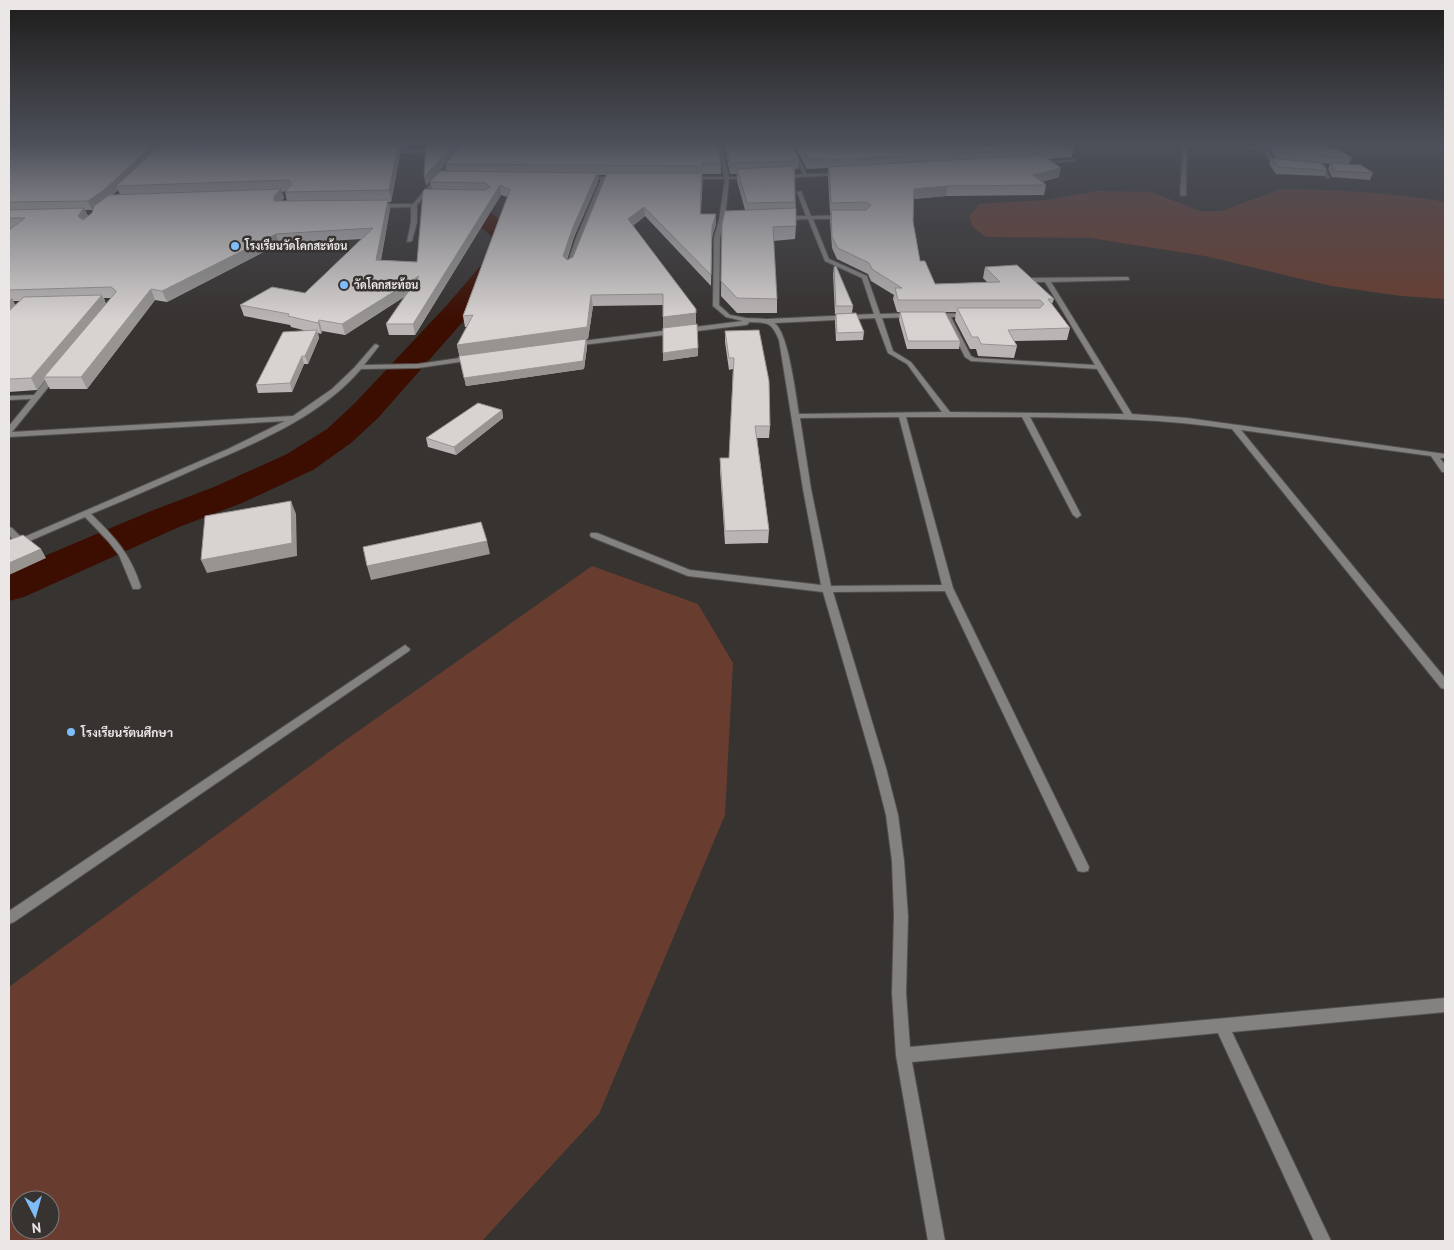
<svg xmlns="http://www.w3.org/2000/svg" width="1454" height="1250" font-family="'PT Sans',Sarabun,sans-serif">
	<rect width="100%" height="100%" fill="#373331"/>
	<g fill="#683d30" fill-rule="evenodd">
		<path d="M 1282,189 C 1338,190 1390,192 1445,202 L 1445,299 L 1401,296 L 1331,286 L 1205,256 L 1090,238 L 986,237 L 973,227 L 969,217 L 979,204 L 1047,200 L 1098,191 L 1151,192 L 1200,211 L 1221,211 Z"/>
		<path d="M 592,566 L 698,604 L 733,663 L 725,815 L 599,1114 L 482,1241 L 9,1241 L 9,987 L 340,744 ZM 20,1200 L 50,1200 L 50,1230 L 20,1230 Z"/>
	</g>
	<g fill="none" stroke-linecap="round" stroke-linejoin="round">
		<path fill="#3c0e01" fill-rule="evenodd" d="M 545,145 L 569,145 C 550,172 477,163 466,191 L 515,233 L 518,238 L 517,252 L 512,260 L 467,317 L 378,418 L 351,443 L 313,470 L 242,503 L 179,527 L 24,597 L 9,601 L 9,571 L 151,511 L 214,487 L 287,454 L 327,429 L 354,404 L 447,305 L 489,256 L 493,238 L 443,193 C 461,152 512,165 545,145 Z"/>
		<g stroke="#54504e" stroke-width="2">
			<g id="minor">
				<polygon points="465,145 469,145 417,205 417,222 412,241 407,242 411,222 411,207 376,208 373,206 376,204 413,204 458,152 386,153 384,152 386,151 461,150"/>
				<path d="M 718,145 L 722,145 L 729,177 L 749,177 L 751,178 L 749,179 L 729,179 L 725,220 L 720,237 L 719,305 L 730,315 L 746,318 L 767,319 L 874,314 L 862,278 L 825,261 L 808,219 L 784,220 L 781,218 L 784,216 L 806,216 L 797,192 L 801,191 L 811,216 L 844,215 L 847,217 L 844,219 L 813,219 L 829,259 L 867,276 L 880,314 L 913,313 L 916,315 L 913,317 L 882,318 L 893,351 L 911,362 L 950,412 L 1124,414 L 1097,369 L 971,361 L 965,357 L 945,317 L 935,317 L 932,315 L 935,313 L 970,314 L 971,315 L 968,317 L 951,317 L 971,356 L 975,358 L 1095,365 L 1045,282 L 1025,282 L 1022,280 L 1025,278 L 1127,277 L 1129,278 L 1129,280 L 1051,282 L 1132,414 L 1187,418 L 1445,454 L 1445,458 L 1440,458 L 1445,465 L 1445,472 L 1442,472 L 1431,456 L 1241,430 L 1445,678 L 1445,689 L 1441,688 L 1232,429 C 1165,419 1098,418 1030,417 L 1081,515 L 1077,518 L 1073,515 L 1022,417 L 906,417 L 953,588 L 1089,867 L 1088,871 L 1083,872 L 1078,871 L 945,591 L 833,592 L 886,768 L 898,815 L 904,861 L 908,916 L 906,993 L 910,1047 L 1445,998 L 1445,1012 L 1232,1032 L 1331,1241 L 1314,1241 L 1218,1033 L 912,1062 L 945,1241 L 928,1241 L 896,1055 L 892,993 L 894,916 L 892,861 L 886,815 L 874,768 L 823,592 L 688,576 L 591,537 L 590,535 L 591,533 L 597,533 L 690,570 L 821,585 L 803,489 L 779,340 C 771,321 768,323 749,322 L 748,324 L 746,325 L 574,346 L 571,344 L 574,342 L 743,321 L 726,317 L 713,306 L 714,237 L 719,220 L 725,179 L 689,179 L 687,178 L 689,177 L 724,177 ZM 875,318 L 888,353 L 907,364 L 942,412 L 799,414 C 796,396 788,330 774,323 ZM 899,417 L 942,585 L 831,586 L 811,489 L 800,418 Z"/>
				<polygon points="788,145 792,145 807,174 842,173 844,174 842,175 779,178 781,176 803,174"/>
				<polygon points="1183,145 1187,145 1186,195 1183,196 1180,195"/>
				<polygon points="1232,145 1268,149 1275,161 1285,163 1283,164 1271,163 1264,151"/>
				<polygon points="1076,159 1074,161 1039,164 1037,163"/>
				<polygon points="1319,164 1323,164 1330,178 1326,178"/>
				<polygon points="582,177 617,177 619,178 606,179 582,238 572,267 569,269 566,267 576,238 601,179 584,179"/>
				<path d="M 376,344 L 379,346 L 364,365 L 418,364 L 473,356 L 476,358 L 473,360 L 418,368 L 361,369 C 320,417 256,443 200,467 C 164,483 128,499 91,514 C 115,537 131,555 141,587 L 139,589 L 133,589 L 119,555 L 108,541 L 85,517 L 9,550 L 9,544 L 14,541 L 9,535 L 9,527 L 12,528 L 22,538 L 228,449 L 285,421 L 9,437 L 9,426 L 31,399 L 9,400 L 9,396 L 34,395 L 52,372 L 59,374 L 12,432 L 293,416 L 332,389 L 354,368 L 374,345 Z"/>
				<polygon points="405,645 410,649 409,651 14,922 9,924 9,911"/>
			</g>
		</g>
		<use href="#minor" fill="#848281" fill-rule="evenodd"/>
	</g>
	<g fill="#bab5b4" fill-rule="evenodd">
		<path d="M 9,145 L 402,145 L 401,149 L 399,149 L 400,155 L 391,202 L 388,202 L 390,209 L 381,260 L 417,262 L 432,189 L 430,182 L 447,171 L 446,164 L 459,148 L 453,148 L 454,154 L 426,186 L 428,145 L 718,145 L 721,163 L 721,174 L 703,174 L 702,176 L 701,214 L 716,224 L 712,237 L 711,286 L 645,216 L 633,226 L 696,324 L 698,356 L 663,361 L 663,305 L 593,306 L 588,339 L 586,339 L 587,347 L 584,369 L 466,386 L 457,345 L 467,327 L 465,327 L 463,316 L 507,197 L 501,195 L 415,335 L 389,335 L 386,324 L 404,297 L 345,335 L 322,331 L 321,334 L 318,333 L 319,338 L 308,364 L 304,364 L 292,392 L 258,393 L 256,385 L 307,331 L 291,327 L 290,325 L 244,316 L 240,305 L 305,293 L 362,239 L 279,244 L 167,302 L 155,300 L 87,389 L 50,389 L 45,380 L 37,390 L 9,392 L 9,230 L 12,228 L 9,228 ZM 598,175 L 606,175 L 573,257 L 567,260 L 574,237 L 598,182 ZM 118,190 L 120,195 L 112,195 ZM 286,191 L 285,192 L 287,201 L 281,201 L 284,198 L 282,192 ZM 85,210 L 93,210 L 92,213 L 88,216 ZM 104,298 L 111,298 L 106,304 ZM 13,301 L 20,301 L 15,305 Z"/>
		<polygon points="724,145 791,145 799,159 798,169 795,169 796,226 795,239 773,241 777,299 777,313 737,313 721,296 722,224 745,210 737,181 737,174 730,174"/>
		<polygon points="794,145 1069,145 1074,147 1072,157 1047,159 1059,177 1042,182 1046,185 1044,195 946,196 914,199 913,221 920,261 935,284 987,282 983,278 985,267 1054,299 1052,304 1070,328 1067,340 1014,341 1017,346 1014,358 978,356 976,349 970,349 955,320 956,312 897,312 893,299 894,295 871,281 868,274 837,259 832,248 830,221 831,213 830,213 828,177 828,168 807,169"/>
		<polygon points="1256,145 1326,145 1327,148 1352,158 1349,164 1373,173 1370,180 1332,177 1328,169 1330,164 1322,163 1327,170 1325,176 1276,174 1269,164 1272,158 1276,158 1270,148 1257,146"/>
		<polygon points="834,267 853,306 852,313 835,314 833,274"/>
		<polygon points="900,312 960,341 959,349 907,349 899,320"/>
		<polygon points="836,314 864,332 863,340 836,341 835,322"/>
		<polygon points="725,331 770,426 769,438 757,438 769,530 768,543 725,544 720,470 720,458 729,458 733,369 729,370 725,342"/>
		<polygon points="502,410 503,418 456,455 428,447 426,438"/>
	</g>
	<g fill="#979492">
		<polygon points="153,145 165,145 163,145 164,146 122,186 116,186 118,190 108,200 92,210 88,201"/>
		<polygon points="398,145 400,155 391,202 389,190"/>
		<polygon points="452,146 454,154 426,186 424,177"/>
		<polygon points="1061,168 1059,177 1031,185 1033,175"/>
		<polygon points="597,173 598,182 574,237 564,266 563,256 573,227"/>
		<polygon points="702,173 703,182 700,224 700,214"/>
		<polygon points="500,185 501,195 415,335 413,324"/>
		<polygon points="947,186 946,196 913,199 914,189"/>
		<polygon points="281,189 284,198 277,206 274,201 274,196"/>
		<polygon points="388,200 390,209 379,270 376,260"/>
		<polygon points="644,207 645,216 629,229 628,219"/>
		<polygon points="84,208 89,218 82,226 78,216"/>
		<polygon points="716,214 716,224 712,237 711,286 712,227"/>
		<polygon points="276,234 279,244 167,302 162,291"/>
		<polygon points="419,276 421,286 345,335 342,324"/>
		<polygon points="151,289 155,300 87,389 81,377"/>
		<polygon points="102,295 107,306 44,377 45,380 37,390 31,378"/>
		<polygon points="591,295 593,306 588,339 586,339 587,347 584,369 466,386 457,345"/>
		<polygon points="12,298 17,309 9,318 9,301"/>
		<polygon points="696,313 696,324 663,328 663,317"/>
		<polygon points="319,320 322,331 321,334 318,323"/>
		<polygon points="317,330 319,338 308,364 305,356"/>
		<polygon points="698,348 698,356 663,361 663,353"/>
		<polygon points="302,356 304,364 292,392 290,383"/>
		<polygon points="502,410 503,418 456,455 454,447"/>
		<polygon points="291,501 296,514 297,556 207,573 201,560"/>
		<polygon points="487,541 490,554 371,580 367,566"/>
		<polygon points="41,549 46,558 9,575 9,563"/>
	</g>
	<g fill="#d8d3d1" stroke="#979492">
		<polygon points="9,145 153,145 104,190 88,201 9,202"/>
		<polygon points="366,145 398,145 389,190 285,192 292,184 289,180 116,186 156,149"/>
		<polygon points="461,145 718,145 721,163 703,163 703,166 446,164"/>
		<polygon points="726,145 791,145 799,159 794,159 794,161 730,163"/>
		<polygon points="800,145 1069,145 1074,147 828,160 828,158 808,159"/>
		<polygon points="1275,145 1326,145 1327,148 1338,149 1352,158 1279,152"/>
		<polygon points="426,146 452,146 424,177"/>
		<polygon points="1042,155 1061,168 1033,175 1046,185 947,186 914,189 913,221 920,261 925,261 935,284 1000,282 985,267 1017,265 1054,299 1048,299 1070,328 1008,330 1017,346 981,344 978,337 972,337 957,308 1040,308 1044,304 1040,300 898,300 895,288 902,288 872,269 869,263 838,248 832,237 831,210 866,210 871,205 866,202 831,203 829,167"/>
		<polygon points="1272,158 1321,163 1327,170 1278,167"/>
		<polygon points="1331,163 1361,165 1373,173 1334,171"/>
		<polygon points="794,166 795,202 747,203 737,169"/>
		<polygon points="440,171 597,173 573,227 563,256 567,260 573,257 607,173 702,173 700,214 716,214 712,227 711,275 644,207 628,219 696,309 696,313 663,317 663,294 591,295 587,327 457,345 473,315 463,316 510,190 500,185 413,324 386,324 419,276 342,324 319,320 318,323 288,316 289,314 240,305 272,287 305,293 373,228 276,234 162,291 151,289 81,377 44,377 116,292 115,290 111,287 9,290 9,230 25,218 9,218 9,210 84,208 78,216 83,220 92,213 94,206 109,195 281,189 274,196 274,201 388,200 376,260 417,262 423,191 425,189 485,190 490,187 486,183 430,182"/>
		<polygon points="796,208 796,226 773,227 777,299 737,298 721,281 722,224 725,211"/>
		<polygon points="836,266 853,306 836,306 834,267"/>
		<polygon points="102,295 31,378 9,379 9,311 24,297"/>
		<polygon points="900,312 945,312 960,341 908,341"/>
		<polygon points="856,313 864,332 837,333 836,314"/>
		<polygon points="697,324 698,348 663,353 663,328"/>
		<polygon points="317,330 305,356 302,356 290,383 256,385 283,332"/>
		<polygon points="759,330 769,381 770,426 755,426 769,530 725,531 720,458 729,458 734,358 729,358 725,331"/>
		<polygon points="586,339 583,361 464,378 459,356"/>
		<polygon points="478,403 502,410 454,447 426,438"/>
		<polygon points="291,501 292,543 201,560 205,516"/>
		<polygon points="481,522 487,541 367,566 363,547"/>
		<polygon points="23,535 41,549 9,563 9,540"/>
	</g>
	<linearGradient id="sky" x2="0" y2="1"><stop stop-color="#1e1c1b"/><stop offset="0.45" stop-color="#4d505a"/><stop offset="1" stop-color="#4d505a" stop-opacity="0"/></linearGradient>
	<rect width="1454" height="320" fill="url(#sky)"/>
	<g fill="#7fbdf9" stroke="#373331" stroke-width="2">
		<circle cx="235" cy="246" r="5"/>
		<circle cx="344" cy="285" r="5"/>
		<circle cx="71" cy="732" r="5"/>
	</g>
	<g text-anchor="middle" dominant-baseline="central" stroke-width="5" stroke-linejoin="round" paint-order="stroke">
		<g font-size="11" font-weight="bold" fill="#eae7e6" stroke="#373331" text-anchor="start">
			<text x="245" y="246">โรงเรียนวัดโคกสะท้อน</text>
			<text x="354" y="285">วัดโคกสะท้อน</text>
		</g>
		<g font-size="12" font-weight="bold" fill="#eae7e6" stroke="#373331" text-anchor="start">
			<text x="81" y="732">โรงเรียนรัตนศึกษา</text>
		</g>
	</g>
	<rect width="1454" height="1250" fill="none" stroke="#eae7e6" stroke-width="20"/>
	<g transform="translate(35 1215) rotate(174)"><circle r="24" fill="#373331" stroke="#7f7b79"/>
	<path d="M0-4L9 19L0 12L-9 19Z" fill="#7fbdf9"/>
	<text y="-8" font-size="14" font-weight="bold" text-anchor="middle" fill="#eae7e6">N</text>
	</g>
</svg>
